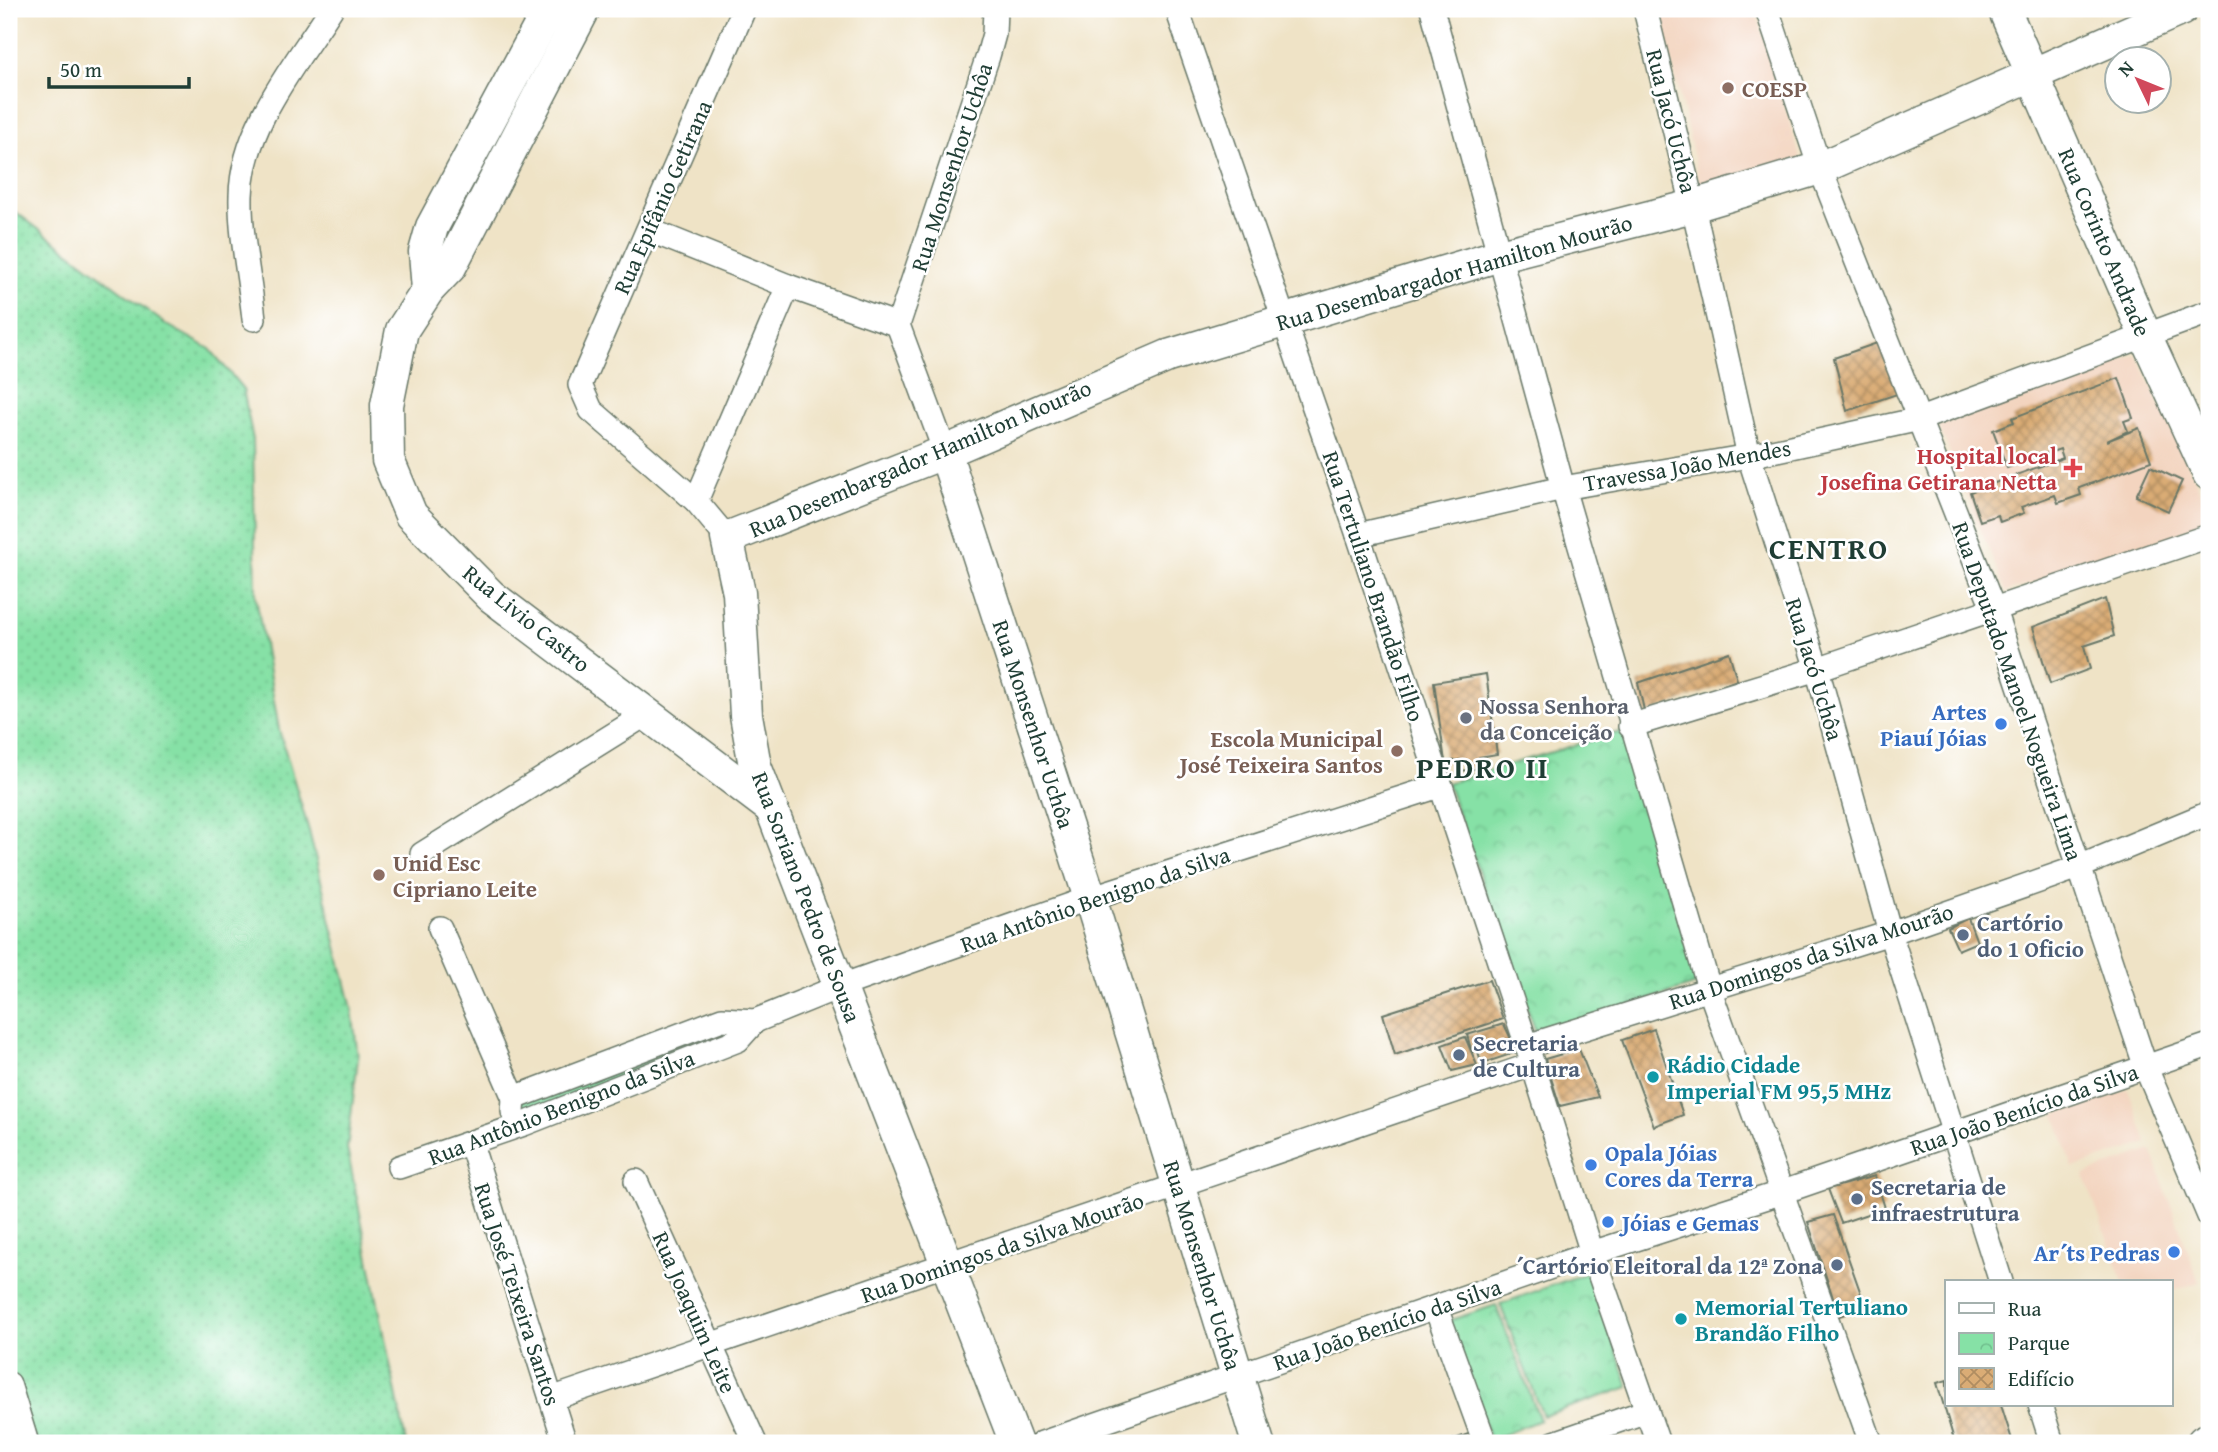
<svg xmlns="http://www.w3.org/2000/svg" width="2218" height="1452" font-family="'Gentium Book Plus',serif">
	<defs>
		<pattern id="grass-dots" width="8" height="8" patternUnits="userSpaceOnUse" patternTransform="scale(1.75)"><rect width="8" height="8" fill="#86e1a6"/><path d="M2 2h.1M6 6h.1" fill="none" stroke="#73c290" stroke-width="1.8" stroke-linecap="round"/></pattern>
		<pattern id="park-crowns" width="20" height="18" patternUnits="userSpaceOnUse" patternTransform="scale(1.75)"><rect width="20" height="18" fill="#86e1a6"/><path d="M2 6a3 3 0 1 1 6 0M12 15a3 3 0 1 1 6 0" fill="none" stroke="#73c290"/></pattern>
		<pattern id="building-cross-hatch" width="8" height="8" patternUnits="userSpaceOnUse" patternTransform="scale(1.75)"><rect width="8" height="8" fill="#daac75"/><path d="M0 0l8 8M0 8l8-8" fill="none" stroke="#b08d61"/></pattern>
	</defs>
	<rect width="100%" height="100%" fill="#fff"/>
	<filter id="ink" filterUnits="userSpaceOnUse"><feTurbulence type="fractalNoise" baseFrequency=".0143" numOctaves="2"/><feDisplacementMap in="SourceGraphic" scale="14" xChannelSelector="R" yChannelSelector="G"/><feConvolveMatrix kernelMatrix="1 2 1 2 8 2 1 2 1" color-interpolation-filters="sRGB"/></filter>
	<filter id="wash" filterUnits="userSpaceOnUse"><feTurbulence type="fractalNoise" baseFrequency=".00686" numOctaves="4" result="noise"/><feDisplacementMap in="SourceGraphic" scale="28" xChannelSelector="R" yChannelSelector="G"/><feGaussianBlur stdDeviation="1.57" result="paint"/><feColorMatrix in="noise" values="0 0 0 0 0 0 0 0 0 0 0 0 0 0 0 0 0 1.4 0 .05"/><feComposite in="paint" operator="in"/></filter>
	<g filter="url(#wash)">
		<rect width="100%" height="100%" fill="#efe3c6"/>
		<g fill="#f3d4bf">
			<polygon points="1660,9 1755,9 1802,164 1702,193"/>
			<polygon points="2137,355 2209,510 2209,524 2006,592 1939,426"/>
			<polygon points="2128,1089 2147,1143 2073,1168 2055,1114"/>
			<polygon points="2151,1150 2199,1282 2171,1292 2171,1282 2123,1282 2084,1175"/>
		</g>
		<polygon fill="url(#grass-dots)" stroke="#528f6d" stroke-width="2" points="9,207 164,323 210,349 243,389 253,440 256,598 279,730 309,831 352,1009 358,1058 347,1149 406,1443 9,1443"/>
		<g fill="url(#park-crowns)" stroke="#528f6d" stroke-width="2">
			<polygon points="1623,731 1700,983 1537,1035 1447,783"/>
			<polygon points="729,1022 736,1036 525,1118 518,1099"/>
			<polygon points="1589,1272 1629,1387 1543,1416 1500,1304"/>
			<polygon points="1496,1305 1540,1420 1490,1440 1448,1321"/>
		</g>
		<g id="blocks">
			<g fill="url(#building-cross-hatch)">
				<polygon points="1880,342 1900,393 1847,411 1834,358"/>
				<polygon points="2119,378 2133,418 2124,421 2128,431 2107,441 2139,428 2151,461 2079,488 2081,495 2058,503 2055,495 2021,507 2024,513 2000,522 1998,515 1980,521 1970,492 2063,458 2060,449 2007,468 1993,430 2014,422 2012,418"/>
				<polygon points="2150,466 2182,481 2168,511 2136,496"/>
				<polygon points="2105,599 2114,636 2084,646 2090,669 2050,684 2033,627"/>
				<polygon points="1729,652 1737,680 1645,715 1638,683"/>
				<polygon points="1486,674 1497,754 1479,757 1480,768 1461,771 1460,760 1445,762 1434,682"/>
				<polygon points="1968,918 1977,942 1958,950 1948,928"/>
				<polygon points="1489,980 1503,1019 1395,1055 1383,1014"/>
				<polygon points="1504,1024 1517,1052 1481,1064 1478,1051 1489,1047 1472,1052 1467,1035"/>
				<polygon points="1654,1029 1683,1115 1654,1126 1622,1040"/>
				<polygon points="1465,1037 1477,1065 1452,1071 1442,1045"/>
				<polygon points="1579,1049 1598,1097 1560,1106 1545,1059"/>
				<polygon points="1875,1176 1885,1208 1841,1223 1828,1189"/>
				<polygon points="1833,1215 1866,1308 1839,1316 1808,1222"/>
				<polygon points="1947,1380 1947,1405 2001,1405 2013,1443 1955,1443 1937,1383"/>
				<polygon points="1471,1433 1476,1443 1444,1443"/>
			</g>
		</g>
	</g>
	<g filter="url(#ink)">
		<use href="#blocks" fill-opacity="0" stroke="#687767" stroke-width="2"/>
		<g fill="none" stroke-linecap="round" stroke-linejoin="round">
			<g stroke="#687767" stroke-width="26">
				<g id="street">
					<polyline points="1177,9 1358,535 1527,1046 1592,1253 1658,1443"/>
					<polyline points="1432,9 1563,488 1709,988 1871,1443"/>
					<polyline points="1645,9 1693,206 1749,456 1817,669 1890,933 2001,1282"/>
					<polyline points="1767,9 1820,168 1994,610 2146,1068 2209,1216"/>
					<polyline points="649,230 788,286 898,325"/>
					<path d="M 254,319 C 250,279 240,236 241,196 C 242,127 296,64 331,9"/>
					<polyline points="945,452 898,325 988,56 994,34 995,9"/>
					<polyline points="696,501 788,286"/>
					<polyline points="1358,535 1563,488 1749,456 1920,419 2209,312"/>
					<polyline points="727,538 696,501 591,410 580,385 744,9"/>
					<polyline points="1630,726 1817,669 2209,536"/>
					<polyline points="422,854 648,713"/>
					<polyline points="440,928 514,1098 513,1112"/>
					<polyline points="1527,1046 1890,933 2079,867 2209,813"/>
					<polyline points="514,1098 722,1019 755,1021 841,986 1090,898 1439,786"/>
					<polyline points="471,1144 565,1443"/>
					<polyline points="399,1167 524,1124 738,1040 755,1021"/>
					<polyline points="636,1181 755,1443"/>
					<polyline points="1436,1308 1485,1443"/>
					<polyline points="9,1384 27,1443"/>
					<polyline points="551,1399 1531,1065"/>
					<polyline points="2040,1405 2052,1443"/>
					<polyline points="1042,1443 1592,1253 1783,1192 2209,1045"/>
					<polyline points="1554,1443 1647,1411"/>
				</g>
			</g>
			<g stroke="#687767" stroke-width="35">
				<g id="secondary">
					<polyline points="584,9 450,267 428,290 402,330 387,405 388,460 411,515 491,596 771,808"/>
					<polyline points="2004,9 2146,337 2209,474"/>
					<polyline points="428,290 425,252 432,227 549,9"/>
					<polyline points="945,452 1090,898 1258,1443"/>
					<polyline points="1016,1443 755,766 746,715 739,593 727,538 945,452 1168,356 1500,255 1693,206 1820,168 2182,9"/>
				</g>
			</g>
			<g stroke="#687767" stroke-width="38">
				<polyline id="primary" points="2204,1443 2209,1441"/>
			</g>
			<use href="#street" stroke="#fff" stroke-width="23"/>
			<use href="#secondary" stroke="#fff" stroke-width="32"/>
			<use href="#primary" stroke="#fff" stroke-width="35"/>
		</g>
	</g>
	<g fill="#8d6e63" stroke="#fff" stroke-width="2.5">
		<circle cx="1728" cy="88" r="7"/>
		<circle cx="1397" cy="751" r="7"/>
		<circle cx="379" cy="875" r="7"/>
	</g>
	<path fill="#e0444e" stroke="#fff" stroke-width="2.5" d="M2069.5 457.5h7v7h7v7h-7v7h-7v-7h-7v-7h7z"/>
	<circle fill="#6b7280" stroke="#fff" stroke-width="2.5" cx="1466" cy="718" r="7"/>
	<g fill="#3f7fe0" stroke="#fff" stroke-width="2.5">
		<circle cx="2001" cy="724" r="7"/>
		<circle cx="1591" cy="1165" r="7"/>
		<circle cx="1608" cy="1222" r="7"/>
		<circle cx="2174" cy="1252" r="7"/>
	</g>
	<g fill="#5c6f8a" stroke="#fff" stroke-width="2.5">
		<circle cx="1963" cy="935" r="7"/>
		<circle cx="1459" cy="1055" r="7"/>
		<circle cx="1857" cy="1199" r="7"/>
		<circle cx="1837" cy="1265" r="7"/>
	</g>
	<g fill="#0f9aa8" stroke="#fff" stroke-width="2.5">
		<circle cx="1653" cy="1077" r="7"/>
		<circle cx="1681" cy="1319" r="7"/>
	</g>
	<g text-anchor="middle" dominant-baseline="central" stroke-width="5" stroke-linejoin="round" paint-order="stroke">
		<g font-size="23" font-weight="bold" fill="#785e54" stroke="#fff" text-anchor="start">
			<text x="1742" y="88">COESP</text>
			<text x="1383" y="738" text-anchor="end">Escola Municipal<tspan x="1383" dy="26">José Teixeira Santos</tspan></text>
			<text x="393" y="862">Unid Esc<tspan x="393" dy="26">Cipriano Leite</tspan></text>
		</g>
		<g font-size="23" fill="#1f3d34" stroke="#fff">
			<text transform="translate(1672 121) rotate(76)">Rua Jacó Uchôa</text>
			<text transform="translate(951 167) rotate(-72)">Rua Monsenhor Uchôa</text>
			<text transform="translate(662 197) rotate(-66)">Rua Epifânio Getirana</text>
			<text transform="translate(2105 242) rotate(67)">Rua Corinto Andrade</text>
			<text transform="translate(1454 272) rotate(-16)">Rua Desembargador Hamilton Mourão</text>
			<text transform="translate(920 458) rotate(-23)">Rua Desembargador Hamilton Mourão</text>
			<text transform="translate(1687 465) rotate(-10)">Travessa João Mendes</text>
			<text transform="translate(1374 586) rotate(72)">Rua Tertuliano Brandão Filho</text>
			<text transform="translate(527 618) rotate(39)">Rua Livio Castro</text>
			<text transform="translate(1815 669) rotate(73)">Rua Jacó Uchôa</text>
			<text transform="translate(2018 691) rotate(71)">Rua Deputado Manoel Nogueira Lima</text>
			<text transform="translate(1034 724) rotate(72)">Rua Monsenhor Uchôa</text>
			<text transform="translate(807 897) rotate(69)">Rua Soriano Pedro de Sousa</text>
			<text transform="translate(1095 899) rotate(-19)">Rua Antônio Benigno da Silva</text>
			<text transform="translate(1811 956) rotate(-18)">Rua Domingos da Silva Mourão</text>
			<text transform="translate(561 1107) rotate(-21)">Rua Antônio Benigno da Silva</text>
			<text transform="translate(2024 1109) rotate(-19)">Rua João Benício da Silva</text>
			<text transform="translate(1002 1247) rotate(-19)">Rua Domingos da Silva Mourão</text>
			<text transform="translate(1203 1265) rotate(73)">Rua Monsenhor Uchôa</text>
			<text transform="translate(518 1294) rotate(72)">Rua José Teixeira Santos</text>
			<text transform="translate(695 1312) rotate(66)">Rua Joaquim Leite</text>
			<text transform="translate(1387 1324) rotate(-19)">Rua João Benício da Silva</text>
		</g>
		<g font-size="23" font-weight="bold" fill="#be3a42" stroke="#fff" text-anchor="end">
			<text x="2057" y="455">Hospital local<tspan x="2057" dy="26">Josefina Getirana Netta</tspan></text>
		</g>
		<g font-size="23" font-weight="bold" fill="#5b616d" stroke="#fff" text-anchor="start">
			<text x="1480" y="705">Nossa Senhora<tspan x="1480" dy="26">da Conceição</tspan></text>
		</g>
		<g font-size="23" font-weight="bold" fill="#366cbe" stroke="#fff" text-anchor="end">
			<text x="1987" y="711">Artes<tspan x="1987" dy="26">Piauí Jóias</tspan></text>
			<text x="1605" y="1152" text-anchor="start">Opala Jóias<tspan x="1605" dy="26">Cores da Terra</tspan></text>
			<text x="1622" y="1222" text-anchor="start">Jóias e Gemas</text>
			<text x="2160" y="1252">Ar´ts Pedras</text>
		</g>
		<g font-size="23" font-weight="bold" fill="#4e5e75" stroke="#fff" text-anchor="start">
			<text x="1977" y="922">Cartório<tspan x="1977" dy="26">do 1 Oficio</tspan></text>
			<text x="1473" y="1042">Secretaria<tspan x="1473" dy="26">de Cultura</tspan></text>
			<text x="1871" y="1186">Secretaria de<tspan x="1871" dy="26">infraestrutura</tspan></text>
			<text x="1823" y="1265" text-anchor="end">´Cartório Eleitoral da 12ª Zona</text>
		</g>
		<g font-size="23" font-weight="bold" fill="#0d838f" stroke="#fff" text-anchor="start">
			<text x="1667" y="1064">Rádio Cidade<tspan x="1667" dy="26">Imperial FM 95,5 MHz</tspan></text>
			<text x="1695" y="1306">Memorial Tertuliano<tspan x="1695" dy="26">Brandão Filho</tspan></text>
		</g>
		<g font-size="30" font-weight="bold" letter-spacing="2" fill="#1f3d34" stroke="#fff">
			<text x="1829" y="548">CENTRO</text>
			<text x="1483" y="767">PEDRO II</text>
		</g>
	</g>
	<rect width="2218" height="1452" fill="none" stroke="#fff" stroke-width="35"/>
	<rect x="1945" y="1280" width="228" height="126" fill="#ffffff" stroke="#a5b1ae" stroke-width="2"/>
	<rect x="1959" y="1303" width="35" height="10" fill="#ffffff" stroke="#a5b1ae" stroke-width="2"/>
	<text x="2008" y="1316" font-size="21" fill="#1f3d34">Rua</text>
	<rect x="1959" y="1333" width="35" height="21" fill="url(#park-crowns)" stroke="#a5b1ae" stroke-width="2"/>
	<text x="2008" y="1350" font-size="21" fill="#1f3d34">Parque</text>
	<rect x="1959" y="1368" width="35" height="21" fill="url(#building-cross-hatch)" stroke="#a5b1ae" stroke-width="2"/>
	<text x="2008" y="1386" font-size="21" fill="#1f3d34">Edifício</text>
	<g transform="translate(2138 80) rotate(313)"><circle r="33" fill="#ffffff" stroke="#a5b1ae" stroke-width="2"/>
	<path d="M0-5L12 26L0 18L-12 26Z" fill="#d1495b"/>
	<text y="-10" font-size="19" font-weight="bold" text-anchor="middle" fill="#1f3d34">N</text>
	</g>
	<path d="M49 77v10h140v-10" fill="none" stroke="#1f3d34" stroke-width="3.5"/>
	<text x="60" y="77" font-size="21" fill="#1f3d34" stroke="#ffffff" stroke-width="5" paint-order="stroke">50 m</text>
</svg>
